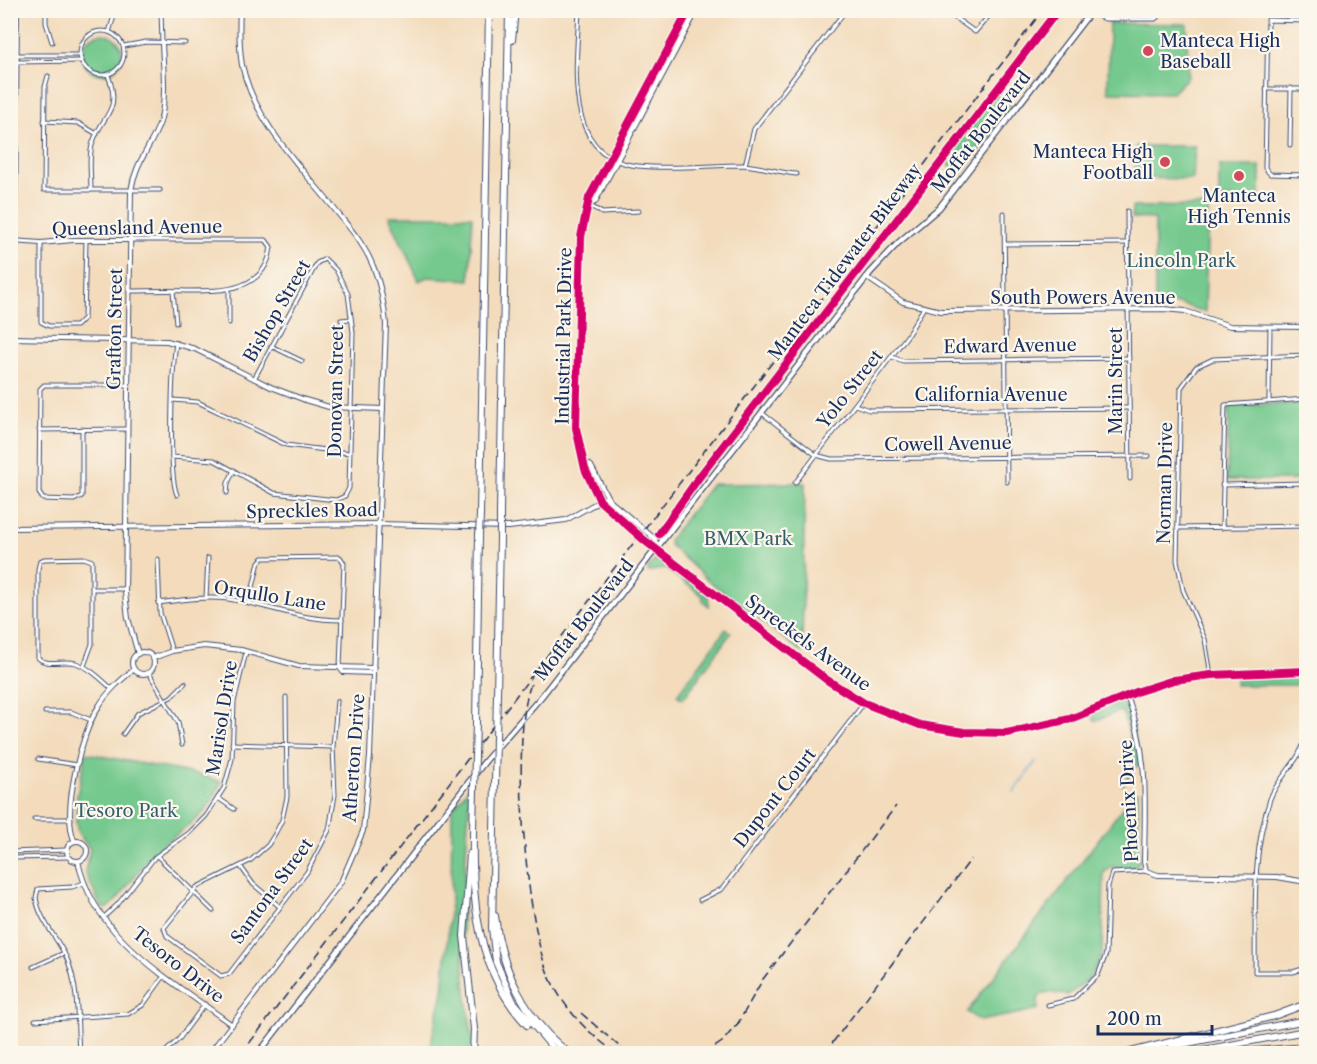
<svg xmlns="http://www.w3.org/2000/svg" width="1317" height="1064" font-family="'Libre Caslon Text',serif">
	<rect width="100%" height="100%" fill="#fbf7ec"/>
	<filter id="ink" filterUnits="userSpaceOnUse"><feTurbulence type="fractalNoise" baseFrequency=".0167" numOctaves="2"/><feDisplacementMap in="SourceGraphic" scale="12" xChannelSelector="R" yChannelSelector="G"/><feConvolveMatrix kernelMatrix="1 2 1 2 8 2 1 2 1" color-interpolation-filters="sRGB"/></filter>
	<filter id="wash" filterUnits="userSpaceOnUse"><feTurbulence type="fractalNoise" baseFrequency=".008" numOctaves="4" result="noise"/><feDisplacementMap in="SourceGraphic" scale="24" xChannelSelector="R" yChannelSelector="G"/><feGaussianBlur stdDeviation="1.35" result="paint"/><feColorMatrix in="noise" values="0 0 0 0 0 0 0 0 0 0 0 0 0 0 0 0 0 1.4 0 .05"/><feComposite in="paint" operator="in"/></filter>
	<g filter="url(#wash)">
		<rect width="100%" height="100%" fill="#f3dbbc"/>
		<g fill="#74c98e" stroke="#487c76" stroke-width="1.5">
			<polygon points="1109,23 1187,24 1188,77 1172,93 1108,92"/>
			<circle cx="102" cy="54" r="20"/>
			<polygon points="995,94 1012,106 961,173 942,160"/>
			<polygon points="1136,146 1195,146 1193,179 1135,178"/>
			<polygon points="1219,166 1260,166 1260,199 1219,198"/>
			<polygon points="1208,206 1205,312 1180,304 1155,303 1155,219 1132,218 1132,207"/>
			<polygon points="389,216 472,216 470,280 427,277 419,281"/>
			<polygon points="1306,403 1306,480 1227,480 1229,406"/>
			<polygon points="805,483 802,652 710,582 670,545 669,540 712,484"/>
			<polygon points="656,559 661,559 708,595 709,606 702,600 704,597 665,568 648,572 648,568"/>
			<polygon points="726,629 731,633 683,699 677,695"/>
			<polygon points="1306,678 1306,688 1303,688 1303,685 1235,685 1237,679"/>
			<polygon points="1118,704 1124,704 1129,709 1140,761 1122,786 1134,764 1129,733 1122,710 1095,721 1093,718 1095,714"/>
			<path d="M 86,753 L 201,775 L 221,782 C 205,825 179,827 152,855 C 135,872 125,895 107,909 L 101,907 L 85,872 L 90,849 L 78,833 L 76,822 L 77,795 Z"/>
			<polygon points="470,786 462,922 465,982 474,1053 428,1054 443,992 451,897 452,809"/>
			<path d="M 1138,792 L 1139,863 L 1133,869 L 1112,867 L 1104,872 L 1102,954 L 1089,979 L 1068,995 C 1055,996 1036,982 1038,1009 L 1031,1011 L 980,1021 L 967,1012 L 1134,793 Z"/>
		</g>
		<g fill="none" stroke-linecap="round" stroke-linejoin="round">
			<polyline stroke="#5da1d1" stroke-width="1.5" points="1014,792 1036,761"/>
		</g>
	</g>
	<g filter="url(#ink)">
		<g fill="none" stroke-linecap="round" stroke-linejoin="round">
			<g stroke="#3b496c" stroke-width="5">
				<g id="minor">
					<polyline points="46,10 46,23 52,42"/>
					<polyline points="161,10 162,43"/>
					<path d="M 579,10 C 577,64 561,158 638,166 C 673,170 709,165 743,165 C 762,166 779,173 797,174"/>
					<polyline points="944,10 975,32 994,10"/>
					<polyline points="1090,13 1105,19 1155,19 1160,15"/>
					<polyline points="1306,21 1268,20 1265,168 1270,174 1306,175"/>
					<circle cx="102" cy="53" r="22"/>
					<polyline points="109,32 116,10"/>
					<polyline points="124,46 146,42 185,43"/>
					<polyline points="10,58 16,55 80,55"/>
					<polyline points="10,59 16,62 82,61"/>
					<polyline points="48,76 45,87 44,190 160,190"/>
					<polyline points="1266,89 1306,89"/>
					<polyline points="44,121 78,123 97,134"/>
					<polyline points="1290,145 1291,88"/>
					<polyline points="745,165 754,129 846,10"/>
					<path d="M 91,190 C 91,175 88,156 93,142 C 103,113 122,112 108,75"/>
					<polyline points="589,205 602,213 639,211"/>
					<polyline points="1127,211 1130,479"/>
					<polyline points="1004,213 1007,482"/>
					<polyline points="41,243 41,322 49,326 76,326 84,318 86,241"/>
					<polyline points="1005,244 1128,243"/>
					<path d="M 129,291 C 148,291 167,290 186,291 C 221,291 266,292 271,247 L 266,240 L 130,240"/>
					<polyline points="173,291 176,323"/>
					<polyline points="229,291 229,323"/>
					<polyline points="341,320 351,319"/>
					<path d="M 176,343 C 172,369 168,474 177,495"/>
					<polyline points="271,346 302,361"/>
					<polyline points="892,357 903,361 1129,358"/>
					<polyline points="173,400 198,402 286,445 349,453"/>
					<polyline points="1269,400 1270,327"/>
					<polyline points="855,405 869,410 1129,408"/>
					<polyline points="762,413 816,455 831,459 1149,456"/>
					<polyline points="82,429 82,496 74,500 43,499 39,493 40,389 44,385 127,385"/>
					<polyline points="39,430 127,429"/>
					<polyline points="172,457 214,460 274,493 336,500 345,496 349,488 353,332 348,294 336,270 325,259 317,263 254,379"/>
					<polyline points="795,483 907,336 923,309"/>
					<polyline points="1222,485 1306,483"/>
					<polyline points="227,493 228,483 234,470"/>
					<polyline points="1177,528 1306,526"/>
					<polyline points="1222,528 1225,405 1306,399"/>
					<polyline points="158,559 160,613 172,651"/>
					<polyline points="93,589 125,589"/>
					<polyline points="206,598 208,558"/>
					<path d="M 158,603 C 181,600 205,596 228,599 C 269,605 298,620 342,620"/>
					<polyline points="249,604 259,562 263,558 340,557 344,563 340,667"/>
					<path d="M 84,666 L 92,644 L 92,561 L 84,558 L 44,559 L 40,561 L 38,569 L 38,658 C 47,667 64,659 76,663 C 90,668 101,679 112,689"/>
					<polyline points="149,673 178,722 182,745"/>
					<polyline points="1211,675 1205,639 1183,590 1177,560 1181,388 1196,367 1213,359 1306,355"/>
					<polyline points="286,697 287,797 282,820 276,832 268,845 250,861 197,887 164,928 167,936 221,976 229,974 307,872 329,830 335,795 333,747 337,701"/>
					<polyline points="45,712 71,712 91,720"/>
					<polyline points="123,734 138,713 171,697 185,683"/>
					<path d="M 1306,736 C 1300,763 1278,776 1270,799 C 1251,855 1256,914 1255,972 L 1293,972 L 1306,968"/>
					<polyline points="232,744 332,747"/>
					<polyline points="38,759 77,765"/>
					<polyline points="218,798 234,809"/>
					<polyline points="34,819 71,819"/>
					<polyline points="10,852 66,850"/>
					<polyline points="157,856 213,911"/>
					<polyline points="10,858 68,857"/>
					<polyline points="241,867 253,884 279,906"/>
					<polyline points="700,900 722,889 864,703"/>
					<polyline points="103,918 118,904 155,857 189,833 206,816 224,788 232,759 234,702 246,652"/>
					<polyline points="33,967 64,953"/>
					<polyline points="1048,1005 1073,999 1098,975 1106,954 1108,886 1112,873 1146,871"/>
					<polyline points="35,1020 128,1014 143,1005 164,976"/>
					<path d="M 79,1054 C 77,1023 79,990 68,961 C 59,939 40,922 36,898 L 38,889 L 72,887 L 84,883"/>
					<polyline points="163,1054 179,1039 205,1004"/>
				</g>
			</g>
			<g stroke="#3b496c" stroke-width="6">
				<g id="tertiary">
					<polyline points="689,10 589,198 581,237 576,428 585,469 600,501 644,540 827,680 864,703 920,725 964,732 1007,733 1070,719 1139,691 1174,680 1211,675 1306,671"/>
					<polyline points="10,32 11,10"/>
					<polyline points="589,205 595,202 697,10"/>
					<polyline points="12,241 41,243 73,240 130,240"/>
					<polyline points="866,277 903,302 941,311 1164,309 1185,311 1230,326 1306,327"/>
					<polyline points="10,279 15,215 17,10"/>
					<polyline points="10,338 167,341 195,349 271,387 305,400 329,407 383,409"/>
					<polyline points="584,461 591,466 609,500 655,539 657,547"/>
					<polyline points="10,528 378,524 509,527 566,520 607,497"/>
					<circle cx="143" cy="663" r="11"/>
					<path d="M 138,654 L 128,618 L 125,593 L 131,191 C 135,162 151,148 160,122 C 167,98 163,67 162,43"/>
					<polyline points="153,658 172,651 204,646 241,650 299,666 374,668"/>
					<polyline points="340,668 343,672 373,673"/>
					<path d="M 1127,696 C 1149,754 1145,801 1144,862 L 1146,871 L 1158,875 L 1277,877 L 1306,882"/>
					<path d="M 74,840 C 62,810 81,733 99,706 C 108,691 121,680 134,669"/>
					<circle cx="77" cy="851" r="10"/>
					<path d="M 78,861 C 94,939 173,981 232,1025"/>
					<path d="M 209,1054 L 341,882 L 363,831 L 370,756 L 386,324 C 384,304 381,285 373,266 C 364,243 347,225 332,206 C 298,164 254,120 242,65 C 239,47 239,29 240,10"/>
				</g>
			</g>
			<g stroke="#3b496c" stroke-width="7">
				<polyline id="secondary" points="258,1054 486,760 541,697 870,273 898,243 939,208 1092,10"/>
			</g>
			<g stroke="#3b496c" stroke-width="8">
				<g id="motorway">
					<polyline points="512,40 515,10"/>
					<polyline points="500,512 509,10"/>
					<polyline points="480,515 489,10"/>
					<polyline points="497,694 500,538"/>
					<polyline points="476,723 479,535"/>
					<polyline points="495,782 492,928 496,962 513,1001 558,1054"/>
					<path d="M 474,790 C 472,872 466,960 527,1025"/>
					<polyline points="470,854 464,936 474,1029 473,1054"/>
					<path d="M 495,916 C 501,969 526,1021 570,1054"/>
					<polyline points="1172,1046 1306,1020"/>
					<polyline points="1123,1054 1274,1016 1306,1004"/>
					<polyline points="1181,1054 1306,1031"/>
					<polyline points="1215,1054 1306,1047"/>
				</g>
			</g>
			<use href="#minor" stroke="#fff" stroke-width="3"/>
			<use href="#tertiary" stroke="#fff" stroke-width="4"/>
			<use href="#secondary" stroke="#fff" stroke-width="4.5"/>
			<use href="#motorway" stroke="#fff" stroke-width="6"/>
			<g stroke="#1b2f5e" stroke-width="1.5" stroke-dasharray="9 4.5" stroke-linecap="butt">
				<path d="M 531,684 C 510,735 526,925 549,976 C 564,1009 588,1034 618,1054"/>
				<polyline points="581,1013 628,1054"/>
				<polyline points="736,1027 763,979 896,806"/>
				<polyline points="241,1054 1043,10"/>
				<polyline points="704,1054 722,1042 740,1021"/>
				<polyline points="824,1054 971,859"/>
			</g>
			<g stroke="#3b496c" stroke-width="8" stroke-linecap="butt">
				<g id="motorway-bridge">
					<polyline points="479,535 480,515"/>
					<polyline points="500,538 500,512"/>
					<polyline points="495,782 497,694"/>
					<polyline points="474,790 476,723"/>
				</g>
			</g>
			<use href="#motorway-bridge" stroke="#fff" stroke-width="6"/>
			<g stroke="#fbf7ec" stroke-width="11">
				<g id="cycleway">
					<polyline points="689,10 589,198 581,237 576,428 585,469 600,501 644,540 827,680 864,703 920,725 964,732 1007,733 1070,719 1139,691 1174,680 1211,675 1306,671"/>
					<polyline points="659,534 700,476 1058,10"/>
				</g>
			</g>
			<use href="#cycleway" stroke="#d6006c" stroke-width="8"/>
		</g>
	</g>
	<g fill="#d1495b" stroke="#fbf7ec" stroke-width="2">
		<circle cx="1148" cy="51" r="6"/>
		<circle cx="1165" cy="162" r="6"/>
		<circle cx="1239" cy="176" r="6"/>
	</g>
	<g text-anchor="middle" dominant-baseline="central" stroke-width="4.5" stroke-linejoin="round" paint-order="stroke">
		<g font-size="18" fill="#1b2f5e" stroke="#fbf7ec" text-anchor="start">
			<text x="1160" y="41">Manteca High<tspan x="1160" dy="21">Baseball</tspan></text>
			<text x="1153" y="152" text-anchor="end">Manteca High<tspan x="1153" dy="21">Football</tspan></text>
			<text x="1239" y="196" text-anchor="middle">Manteca<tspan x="1239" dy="21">High Tennis</tspan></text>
		</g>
		<g font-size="18" fill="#1b2f5e" stroke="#fbf7ec">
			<text transform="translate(981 132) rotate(-52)">Moffat Boulevard</text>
			<text transform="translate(137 228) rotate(-1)">Queensland Avenue</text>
			<text transform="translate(845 262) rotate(-53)">Manteca Tidewater Bikeway</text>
			<text x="1083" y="298">South Powers Avenue</text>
			<text transform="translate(277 311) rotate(-60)">Bishop Street</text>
			<text transform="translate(115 329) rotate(-89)">Grafton Street</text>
			<text transform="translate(564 336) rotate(-89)">Industrial Park Drive</text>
			<text transform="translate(1010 346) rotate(-1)">Edward Avenue</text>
			<text transform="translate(1116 381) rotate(-90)">Marin Street</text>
			<text transform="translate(850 389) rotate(-52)">Yolo Street</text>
			<text transform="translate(336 391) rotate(-89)">Donovan Street</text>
			<text x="991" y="395">California Avenue</text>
			<text transform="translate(948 444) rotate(-1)">Cowell Avenue</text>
			<text transform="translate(1165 483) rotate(-89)">Norman Drive</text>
			<text transform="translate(312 511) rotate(-1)">Spreckles Road</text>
			<text transform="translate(270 596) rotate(9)">Orqullo Lane</text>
			<text transform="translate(584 620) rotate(-52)">Moffat Boulevard</text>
			<text transform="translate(808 643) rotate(36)">Spreckels Avenue</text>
			<text transform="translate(222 718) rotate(-81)">Marisol Drive</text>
			<text transform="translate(354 758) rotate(-86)">Atherton Drive</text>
			<text transform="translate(775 798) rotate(-52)">Dupont Court</text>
			<text transform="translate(1129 801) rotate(-93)">Phoenix Drive</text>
			<text transform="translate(272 891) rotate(-54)">Santona Street</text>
			<text transform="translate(178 965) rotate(38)">Tesoro Drive</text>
		</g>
		<g font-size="18" fill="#365d6c" stroke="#fbf7ec">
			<text x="1181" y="261">Lincoln Park</text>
			<text x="748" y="539">BMX Park</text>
			<text x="126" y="811">Tesoro Park</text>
		</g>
	</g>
	<rect width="1317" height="1064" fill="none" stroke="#fbf7ec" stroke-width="36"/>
	<path d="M1098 1025v9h114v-9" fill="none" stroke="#1b2f5e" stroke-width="3"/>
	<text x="1107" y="1025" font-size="18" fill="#1b2f5e" stroke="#fbf7ec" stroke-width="4.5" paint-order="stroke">200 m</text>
</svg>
